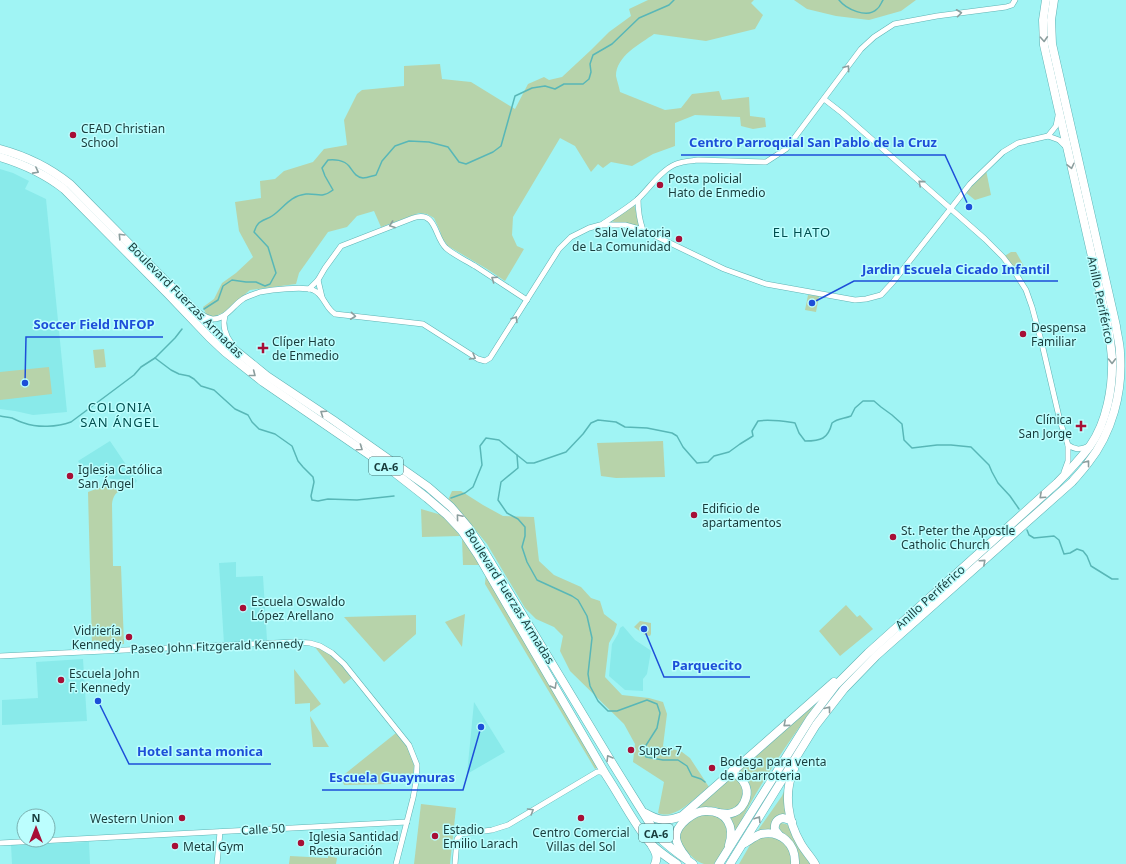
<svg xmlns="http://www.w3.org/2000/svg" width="1126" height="864" font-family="'Noto Sans',sans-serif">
	<rect width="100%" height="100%" fill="#a0f4f4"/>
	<g fill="#89eaea">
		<polygon points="0,169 13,173 29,181 25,189 46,199 67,412 33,415 15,411 0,409"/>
		<polygon points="110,441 137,481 135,483 130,480 112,479 94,475 83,468 78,461"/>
		<polygon points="236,562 236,577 263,576 267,640 224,644 219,563"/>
		<polygon points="623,626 635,640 650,650 651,651 647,674 643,679 643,691 625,690 609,676 612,644 618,634 620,628"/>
		<polygon points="83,659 87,721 2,725 2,700 38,698 36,662"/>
		<polygon points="474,702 505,752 467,774"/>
		<polygon points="89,842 90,864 12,864 11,845"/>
	</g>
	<g fill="#b7d3aa">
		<path d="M 648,0 L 754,0 L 751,3 L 763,15 L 755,29 L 706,41 L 654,34 C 640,44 616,56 616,76 C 617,81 619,86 620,92 L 665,110 L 681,108 L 692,94 L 719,91 L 722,100 L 749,97 L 750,116 L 765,118 L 766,127 L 753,129 L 741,126 L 740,117 L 695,115 L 675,123 L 675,146 L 653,154 L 632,166 L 611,162 L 603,168 L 598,164 L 591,172 L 575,146 L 560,138 L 513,217 L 512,235 L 517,246 L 524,249 L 505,281 L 487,269 L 448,246 L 442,238 L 440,231 L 434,218 L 427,214 L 419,213 L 381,227 L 374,211 L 357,216 L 347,227 L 328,232 L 299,273 L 296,284 L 250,290 L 223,313 L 213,317 L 206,314 L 203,307 L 214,299 L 222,283 L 236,273 L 253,257 L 239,231 L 235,202 L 261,198 L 260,181 L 275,179 L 284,171 L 313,162 L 324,149 L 347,145 L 344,120 L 357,94 L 362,90 L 404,86 L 404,66 L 440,64 L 442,79 L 471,82 L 515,109 L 528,84 L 544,77 L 549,80 L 562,77 L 591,50 L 609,32 L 631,16 L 629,9 Z"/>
		<polygon points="794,0 916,0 901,11 869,20 836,16 807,9"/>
		<polygon points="986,170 991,195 975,200 965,192"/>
		<polygon points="634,204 640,227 610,221"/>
		<polygon points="1011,252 1016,252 1025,268 1016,274 1003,257"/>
		<polygon points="808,295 819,296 816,312 805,310"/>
		<polygon points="104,349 106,367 95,368 93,350"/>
		<polygon points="49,367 52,394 0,400 0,372"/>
		<polygon points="663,441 665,477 616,478 601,476 597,443"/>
		<path d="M 123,481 L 126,481 L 131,485 L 131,486 C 120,492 114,490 112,504 L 113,566 L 121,566 L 124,644 L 92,646 L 88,492 L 115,482 Z"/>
		<path d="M 452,491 L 461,491 L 483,505 L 503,516 L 534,517 L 539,561 L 554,575 L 581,587 L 591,598 L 600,601 L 604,614 L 617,624 L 614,634 L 609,643 L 605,677 L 622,695 L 649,698 L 663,702 L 667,714 L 663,746 L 682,752 L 690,758 L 709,787 C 695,797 675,821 658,813 L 664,782 L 633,762 L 635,744 L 624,724 L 570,671 L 560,651 L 563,636 L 554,627 L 536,619 L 525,608 L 487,544 L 469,522 L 448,500 Z"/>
		<polygon points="421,509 445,516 460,536 422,537"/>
		<polygon points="462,539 481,565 463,565"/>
		<polygon points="486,572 600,766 595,769 485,584"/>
		<polygon points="846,605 857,617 860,615 873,629 840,656 819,631"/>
		<polygon points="465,614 462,647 445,622"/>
		<polygon points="416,615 416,634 384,662 344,617"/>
		<polygon points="640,621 651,623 651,634 650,636 645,635 634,627"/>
		<path d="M 314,646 C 330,652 342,664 353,677 L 344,684 Z"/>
		<polygon points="294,669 321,704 310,712 310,703 295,704"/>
		<path d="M 818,700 C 788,744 756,787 734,836 L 726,816 C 731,812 744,806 748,802 C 756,793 748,777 740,771 Z"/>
		<polygon points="310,716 329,747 313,747"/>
		<polygon points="396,733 407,746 414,765 413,778 391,778 391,784 344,785 341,777"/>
		<path d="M 732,775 C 739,780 741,783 743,791 C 745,803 734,810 723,810 C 720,809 717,807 714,807 C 707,807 701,808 695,810 Z"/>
		<path d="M 785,789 L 787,816 C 772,811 774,823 774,833 L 756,833 L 782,796 Z"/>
		<polygon points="421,804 456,808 450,864 414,864"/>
		<path d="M 705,814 L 720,817 L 728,828 L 727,844 L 714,864 C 711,864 707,864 704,864 C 697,862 689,855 685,849 C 683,847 681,844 680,841 C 677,827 693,818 705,814 Z"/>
		<path d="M 781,823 L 786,824 L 789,826 L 812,864 L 798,864 C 800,847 793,840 780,831 L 779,825 Z"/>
		<polygon points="766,835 773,836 790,847 792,864 739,864 750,845 756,839"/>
		<polygon points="290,856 328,858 328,856 337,858 336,864 289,864"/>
	</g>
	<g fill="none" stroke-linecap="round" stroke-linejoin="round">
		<g stroke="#58b7b7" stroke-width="1.5">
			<path d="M 839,0 C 846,9 867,19 877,9 C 880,7 881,3 883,0"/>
			<path d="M 204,309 L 218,300 L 223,286 L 232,280 L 246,282 L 256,282 L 265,286 L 270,284 L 276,273 L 268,247 L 254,232 C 255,230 256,226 258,224 C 261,220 268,219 272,216 C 284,208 289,196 306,194 C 318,193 321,199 333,190 L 325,176 L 322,168 L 328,160 C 334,159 344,160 349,166 C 353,171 355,177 363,178 C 367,178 372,176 376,175 L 382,161 L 395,146 L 409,141 L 429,142 L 448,147 L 459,162 L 466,164 L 493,152 L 501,146 L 515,96 L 532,88 L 545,86 L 555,89 L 564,84 L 583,84 L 589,79 L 591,72 L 590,64 L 593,55 L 612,44 L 639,18 L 669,5 L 674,0"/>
			<polyline points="155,358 171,370 179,374 189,376 194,379 201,386 214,390 235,409 248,415 252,422 259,429 275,434 292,446 298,461 303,467 313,477 314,482 311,496 312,500 318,501 328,499 357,500 394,496"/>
			<path d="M 0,416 C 4,417 8,417 12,418 C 16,420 20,422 24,423 C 38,428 57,427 71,422 L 118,387 L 134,375 L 141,367 L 155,358 L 175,338 L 182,329"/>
			<path d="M 517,455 L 527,463 L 534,463 L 566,452 L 583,434 L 591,423 L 598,420 L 616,422 L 625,427 L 647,428 L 672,433 L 677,436 L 683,447 L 697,463 L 708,462 L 714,456 L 729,452 L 740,444 L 753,436 L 752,431 L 758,421 C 771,419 782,421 795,423 L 799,433 L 805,441 C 821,441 828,439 832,423 C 838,418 844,419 851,416 L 855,408 L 863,401 L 874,401 L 881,407 L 892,415 L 902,424 L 904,440 L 912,448 L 937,445 L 951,445 L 971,447 L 989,465 L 992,472 L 998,483 L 1010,496 L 1019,509"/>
			<polyline points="451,498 465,493 473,487 482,465 480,446 486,438 499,440 517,455 518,468 501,482 498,500 507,513 518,519 525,527 525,536 522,547 527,562 537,580 572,596 578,600 587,616 592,638 588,674 590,686 598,701 608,711 617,711 647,700 657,704 660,713 657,728 643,750 646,757 663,760 678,760 687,766 692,776 701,779 705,782"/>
			<polyline points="1027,530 1029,535 1034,538 1054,536 1059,540 1064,554 1070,553 1077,549 1083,551 1087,556 1091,566 1112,579 1118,579"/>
		</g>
		<g stroke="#5fb3b4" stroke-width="6">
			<g id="minor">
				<polyline points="824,99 842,113 985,239 1003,257 1016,274 1026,290 1032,307 1042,344 1060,421 1068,445 1068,461 1064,472"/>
				<polyline points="1048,136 1056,126 1058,116"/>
				<path d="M 638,199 C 638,210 639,219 643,230"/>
				<path d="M 601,225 C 613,217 626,209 637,200 C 649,189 661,170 676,164 C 683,161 691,161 698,160 L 766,162 L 786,149 L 861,49 L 874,37 L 894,24 L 937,16 L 1006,7 L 1012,5 L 1015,0"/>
				<polyline points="318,280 322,297"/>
				<path d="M 309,289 L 318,280 L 325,268 L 341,246 L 413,218 C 437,210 434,237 446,248 C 454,255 465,260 475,266 C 492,277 510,289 527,300"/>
				<path d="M 201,314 C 204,316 208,318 212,319 C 226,320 233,305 243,299 C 247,296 255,294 260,292 C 271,290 303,286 313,290 C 324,294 325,308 335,314 L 423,324 L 478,359 L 485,361 L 490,358 L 559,249 L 571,237 L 589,228 L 600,225 L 625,225 L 643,230 L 724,269 L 766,284 L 855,300 L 866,299 L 881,295 L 893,282 L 970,184 L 1003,152 L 1018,143 L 1048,136 L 1059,140 L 1066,147"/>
				<path d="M 225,315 C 222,326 225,335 232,344"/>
				<path d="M 1068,445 C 1075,450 1081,450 1089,446"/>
				<polyline points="0,656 294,642 310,643 320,646 332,653 344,664 409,745 417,765 416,782 413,798 396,864"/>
				<polyline points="0,843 407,822"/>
				<polyline points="217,864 220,832"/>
				<polyline points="455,864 457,839 461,834 492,830 508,825 597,772 601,772 606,775"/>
			</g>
		</g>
		<g stroke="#5fb3b4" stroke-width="9">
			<g id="highway">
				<path d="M 0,149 C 26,156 49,167 70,184 L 230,346 L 267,376 L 333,420 L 428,487 L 451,507 L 468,527 L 484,551 L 614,766 L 657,835 C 668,847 680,855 693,864"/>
				<path d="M 0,157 C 23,164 45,174 64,189 L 168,294 L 209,337 L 225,352 L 263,382 L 390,469 L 427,498 L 447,515 L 462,531 L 478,555 L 606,775 C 620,796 634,824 650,843 C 658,851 668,858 677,864"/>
				<path d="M 794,769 C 783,793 788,822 801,844 C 805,851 811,857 815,864"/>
				<path d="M 645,813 C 659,821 666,822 682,816 L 834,682"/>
				<path d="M 719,813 C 722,813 725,814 728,814 C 735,813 741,809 744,803 C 751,789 744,779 732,771"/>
				<path d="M 779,835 L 775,830 C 774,823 777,819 783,818 L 790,820 L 792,822"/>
				<path d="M 745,843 C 750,840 755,836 761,834 C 781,830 796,844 795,864"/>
				<path d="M 652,846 C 656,852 658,857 655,864"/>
				<path d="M 686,857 C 681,851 677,845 676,838 C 675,825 695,810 707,811 C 727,811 735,827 729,845"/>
				<path d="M 719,864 L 810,719 L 835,686 L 868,653 L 1057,483 C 1069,471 1080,459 1090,446 C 1107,422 1113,387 1112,358 C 1111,348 1110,338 1108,327 L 1058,107 L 1044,45 L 1043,20 L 1046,0"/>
				<path d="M 730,864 L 816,725 L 844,689 L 876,656 L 1072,482 C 1077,476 1083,470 1088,463 C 1112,433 1123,392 1120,353 C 1120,344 1117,335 1116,326 L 1052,44 L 1051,20 L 1054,0"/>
			</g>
		</g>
		<use href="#minor" stroke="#fff" stroke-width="5"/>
		<use href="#highway" stroke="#fff" stroke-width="8"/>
	</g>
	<defs><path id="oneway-chevron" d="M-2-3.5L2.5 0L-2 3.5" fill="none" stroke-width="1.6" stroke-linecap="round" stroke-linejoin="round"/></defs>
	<g stroke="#8c9e9e">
		<use href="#oneway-chevron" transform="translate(959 13) rotate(-7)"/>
		<use href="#oneway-chevron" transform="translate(1044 39) rotate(87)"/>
		<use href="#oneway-chevron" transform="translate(847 68) rotate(-53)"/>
		<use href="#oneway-chevron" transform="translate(1071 166) rotate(77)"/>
		<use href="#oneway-chevron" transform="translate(36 171) rotate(28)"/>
		<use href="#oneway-chevron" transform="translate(921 183) rotate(-139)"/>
		<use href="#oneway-chevron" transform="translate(392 225) rotate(160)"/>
		<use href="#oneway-chevron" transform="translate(121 236) rotate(-134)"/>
		<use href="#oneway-chevron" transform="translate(494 279) rotate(-146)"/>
		<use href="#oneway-chevron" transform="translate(353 316) rotate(6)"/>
		<use href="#oneway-chevron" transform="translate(515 319) rotate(-58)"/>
		<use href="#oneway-chevron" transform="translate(473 357) rotate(30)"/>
		<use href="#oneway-chevron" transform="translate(1112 361) rotate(89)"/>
		<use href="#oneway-chevron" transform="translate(253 374) rotate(38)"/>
		<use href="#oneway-chevron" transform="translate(323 413) rotate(-146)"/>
		<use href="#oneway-chevron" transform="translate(360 448) rotate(35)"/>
		<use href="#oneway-chevron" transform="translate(1087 463) rotate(-52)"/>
		<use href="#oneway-chevron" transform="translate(1042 496) rotate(138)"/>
		<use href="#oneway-chevron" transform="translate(459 517) rotate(-130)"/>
		<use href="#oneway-chevron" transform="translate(983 562) rotate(-42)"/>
		<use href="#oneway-chevron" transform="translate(554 686) rotate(60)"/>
		<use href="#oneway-chevron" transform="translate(828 709) rotate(-52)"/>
		<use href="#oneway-chevron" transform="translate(786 724) rotate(139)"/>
		<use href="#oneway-chevron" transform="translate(609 758) rotate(-121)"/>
		<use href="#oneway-chevron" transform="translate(531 811) rotate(-31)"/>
		<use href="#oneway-chevron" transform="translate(758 819) rotate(-58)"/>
	</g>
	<g fill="#a70f36" stroke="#bcfefe" stroke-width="1.5">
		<circle cx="73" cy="135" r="4"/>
		<circle cx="660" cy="185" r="4"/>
		<circle cx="679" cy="239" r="4"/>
		<circle cx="1023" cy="334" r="4"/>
		<path d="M261 342h4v4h4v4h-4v4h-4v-4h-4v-4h4z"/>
		<path d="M1079 420h4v4h4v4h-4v4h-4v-4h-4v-4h4z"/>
		<circle cx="70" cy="476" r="4"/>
		<circle cx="694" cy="515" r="4"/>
		<circle cx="893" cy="537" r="4"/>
		<circle cx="243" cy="608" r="4"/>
		<circle cx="129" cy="637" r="4"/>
		<circle cx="61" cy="680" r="4"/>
		<circle cx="631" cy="750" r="4"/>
		<circle cx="712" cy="768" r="4"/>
		<circle cx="182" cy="818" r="4"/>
		<circle cx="581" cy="818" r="4"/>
		<circle cx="435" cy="836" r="4"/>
		<circle cx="301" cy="843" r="4"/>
		<circle cx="175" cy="846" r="4"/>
	</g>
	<g text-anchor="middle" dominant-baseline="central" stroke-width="3" stroke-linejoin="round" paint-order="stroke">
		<g fill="#bcfefe" stroke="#497676" stroke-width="1">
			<rect x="369" y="457" width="34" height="18" rx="3"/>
			<rect x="639" y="824" width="34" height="18" rx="3"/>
		</g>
		<g font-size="11" font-weight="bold" fill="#183c3c">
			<text x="386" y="466">CA-6</text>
			<text x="656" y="833">CA-6</text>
		</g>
		<g font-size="12" fill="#183c3c" stroke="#bcfefe" text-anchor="start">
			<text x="81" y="128">CEAD Christian<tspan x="81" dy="14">School</tspan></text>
			<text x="668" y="178">Posta policial<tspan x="668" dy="14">Hato de Enmedio</tspan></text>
			<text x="671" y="232" text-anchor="end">Sala Velatoria<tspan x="671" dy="14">de La Comunidad</tspan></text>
			<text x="1031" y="327">Despensa<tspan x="1031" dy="14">Familiar</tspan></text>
			<text x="272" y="341">Clíper Hato<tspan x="272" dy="14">de Enmedio</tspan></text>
			<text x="1072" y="419" text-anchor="end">Clínica<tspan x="1072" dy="14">San Jorge</tspan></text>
			<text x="78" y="469">Iglesia Católica<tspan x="78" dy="14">San Ángel</tspan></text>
			<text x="702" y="508">Edificio de<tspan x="702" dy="14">apartamentos</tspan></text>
			<text x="901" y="530">St. Peter the Apostle<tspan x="901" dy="14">Catholic Church</tspan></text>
			<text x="251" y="601">Escuela Oswaldo<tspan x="251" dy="14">López Arellano</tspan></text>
			<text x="121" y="630" text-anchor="end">Vidriería<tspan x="121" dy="14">Kennedy</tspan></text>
			<text x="69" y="673">Escuela John<tspan x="69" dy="14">F. Kennedy</tspan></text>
			<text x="639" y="750">Super 7</text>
			<text x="720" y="761">Bodega para venta<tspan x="720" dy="14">de abarroteria</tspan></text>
			<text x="174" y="818" text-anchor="end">Western Union</text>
			<text x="443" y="829">Estadio<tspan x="443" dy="14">Emilio Larach</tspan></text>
			<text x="581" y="832" text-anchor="middle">Centro Comercial<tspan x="581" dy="14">Villas del Sol</tspan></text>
			<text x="309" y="836">Iglesia Santidad<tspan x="309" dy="14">Restauración</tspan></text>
			<text x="183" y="846">Metal Gym</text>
		</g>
		<g font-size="12" fill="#183c3c" stroke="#bcfefe">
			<text transform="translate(186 300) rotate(45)">Boulevard Fuerzas Armadas</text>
			<text transform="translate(1101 300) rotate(78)">Anillo Periférico</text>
			<text transform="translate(510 596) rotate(58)">Boulevard Fuerzas Armadas</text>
			<text transform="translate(930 597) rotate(-42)">Anillo Periférico</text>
			<text transform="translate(217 646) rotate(-2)">Paseo John Fitzgerald Kennedy</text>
			<text transform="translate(263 829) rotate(-3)">Calle 50</text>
		</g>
		<g font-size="13" letter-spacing="1" fill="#014e4f" stroke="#bcfefe">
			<text x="802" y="232">EL HATO</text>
			<text x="120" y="407">COLONIA<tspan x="120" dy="15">SAN ÁNGEL</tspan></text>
		</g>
	</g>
	<path fill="none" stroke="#1d4ed8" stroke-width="1.5" d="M969 207L945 155H681M812 303L854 281H1058M25 383L26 337H163M644 629L664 677H750M98 701L129 764H271M481 727L463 790H322"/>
	<g fill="#1d4ed8" stroke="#bcfefe" stroke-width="1.5">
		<circle cx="969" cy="207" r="4"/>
		<circle cx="812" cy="303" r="4"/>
		<circle cx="25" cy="383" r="4"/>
		<circle cx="644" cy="629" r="4"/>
		<circle cx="98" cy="701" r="4"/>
		<circle cx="481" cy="727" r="4"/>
	</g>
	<g font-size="13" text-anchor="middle" font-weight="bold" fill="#1d4ed8" stroke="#bcfefe" stroke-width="3" stroke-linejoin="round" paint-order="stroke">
		<text x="813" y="147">Centro Parroquial San Pablo de la Cruz</text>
		<text x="956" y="274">Jardin Escuela Cicado Infantil</text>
		<text x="94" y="329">Soccer Field INFOP</text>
		<text x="707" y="670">Parquecito</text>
		<text x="200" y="756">Hotel santa monica</text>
		<text x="392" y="782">Escuela Guaymuras</text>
	</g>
	<g transform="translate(36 828)"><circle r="19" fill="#bcfefe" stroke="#7ab0b0"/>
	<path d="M0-3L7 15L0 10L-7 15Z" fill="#a70f36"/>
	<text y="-6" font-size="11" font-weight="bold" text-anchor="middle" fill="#183c3c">N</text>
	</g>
</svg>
